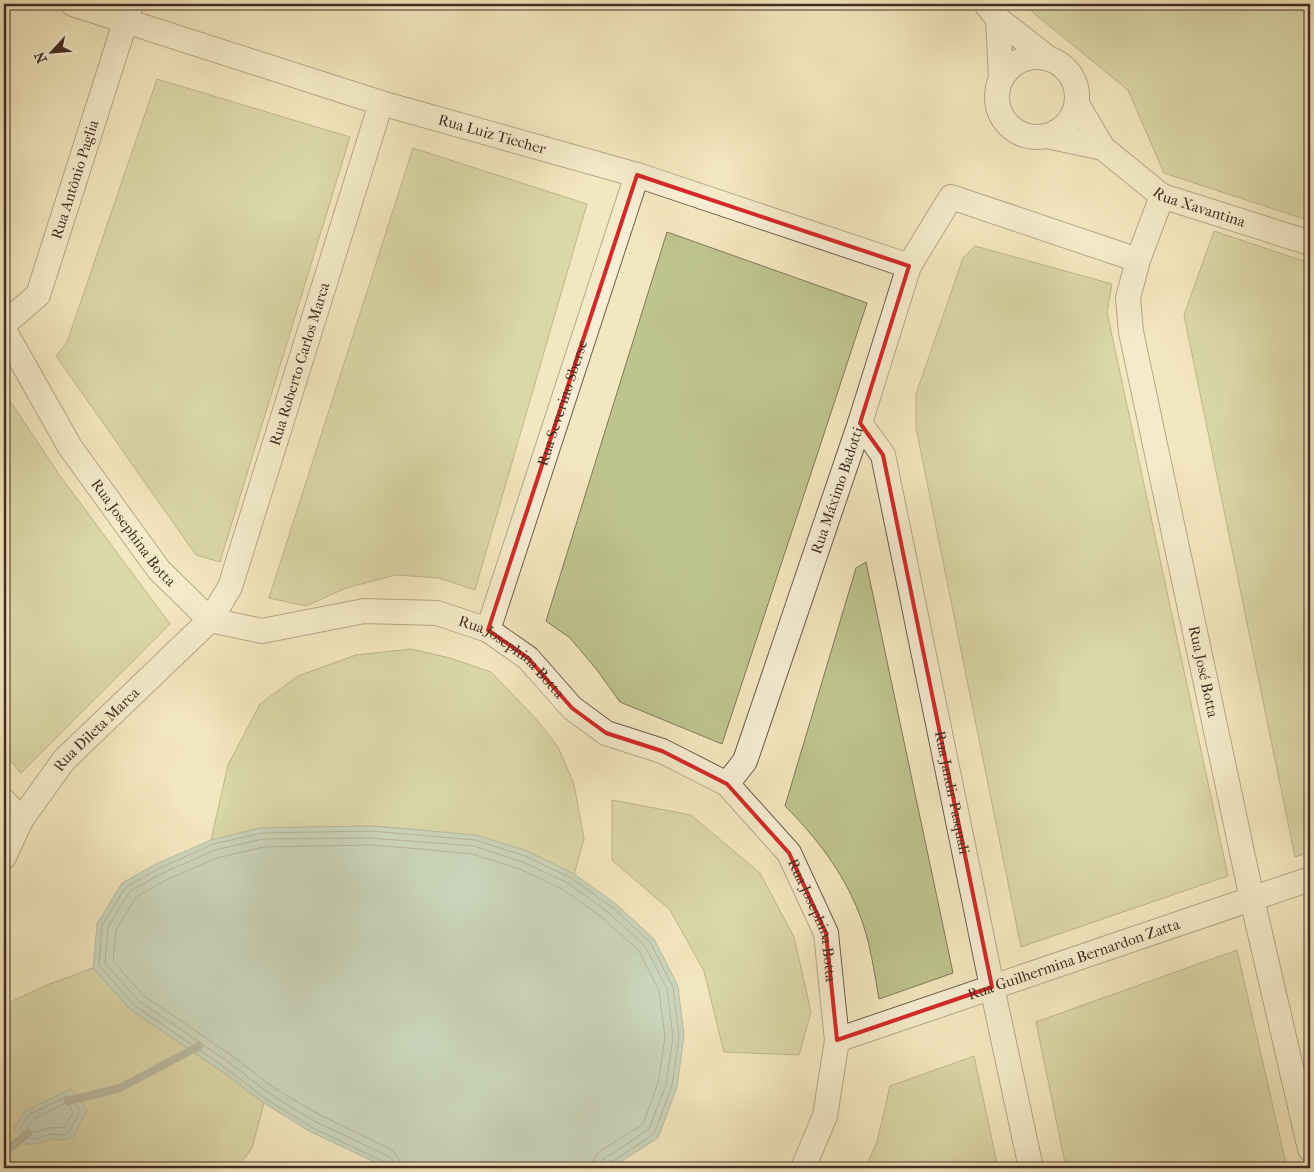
<svg xmlns="http://www.w3.org/2000/svg" width="1314" height="1172" font-family="'IM FELL French Canon',serif">
	<rect width="100%" height="100%" fill="#f3e7bf"/>
	<filter id="stains"><feTurbulence type="fractalNoise" baseFrequency=".004" numOctaves="4"/><feColorMatrix values="0 0 0 0 .2 0 0 0 0 .09 0 0 0 0 .02 0 0 0 .5 -.17"/></filter>
	<radialGradient id="worn" r=".72"><stop offset=".6" stop-color="#630" stop-opacity="0"/><stop offset="1" stop-color="#630" stop-opacity=".3"/></radialGradient>
	<g fill="#bec48f" stroke="#807859">
		<polygon points="1024,4 1310,4 1310,221 1164,173 1128,90 1036,15"/>
		<polygon points="157,79 350,137 220,562 196,555 56,356 67,342"/>
		<polygon points="413,148 587,204 475,590 439,578 396,575 346,588 306,606 269,598"/>
		<polygon points="1214,231 1310,263 1310,852 1295,857 1184,315"/>
		<polygon points="667,232 867,303 722,744 620,702 597,670 570,638 546,621"/>
		<polygon points="975,246 1112,284 1107,312 1228,876 1021,947 916,428 916,394 963,258"/>
		<polygon points="4,392 58,473 170,624 21,773 4,754"/>
		<path d="M 866,562 L 953,973 L 879,999 C 874,971 870,940 859,913 C 843,872 816,837 785,806 L 856,568 Z"/>
		<polygon points="411,649 450,658 491,672 538,721 558,747 574,784 584,839 574,874 527,851 423,830 372,826 261,828 211,840 228,765 260,704 298,676 356,655"/>
		<polygon points="612,800 691,815 760,873 794,937 811,1012 799,1055 724,1052 704,971 670,910 612,860"/>
		<polygon points="1237,950 1287,1168 1066,1168 1036,1022"/>
		<polygon points="93,968 131,1010 220,1070 264,1103 252,1148 237,1168 4,1168 4,1005 47,985"/>
		<polygon points="974,1056 998,1168 865,1168 877,1142 890,1086"/>
	</g>
	<g fill="#9cbfb7" stroke="#78857c">
		<polygon points="372,826 476,835 527,851 574,874 616,904 654,939 678,986 684,1036 677,1087 658,1138 617,1164 603,1168 387,1168 309,1131 264,1103 220,1070 131,1010 93,968 97,924 122,883 158,863 211,840 261,828"/>
		<polygon points="71,1089 87,1110 74,1136 65,1140 51,1139 37,1144 25,1144 14,1128 25,1111"/>
	</g>
	<g fill="none" stroke-linecap="round" stroke-linejoin="round">
		<g stroke="#6f766d" stroke-width="1">
			<polygon points="68,1096 70,1096 80,1111 69,1132 64,1135 50,1134 36,1139 27,1138 20,1128 29,1115"/>
			<polygon points="66,1103 68,1104 73,1112 65,1127 49,1128 35,1132 30,1132 28,1127 33,1120"/>
			<polyline points="387,1168 384,1162 311,1127 266,1099 223,1066 135,1006 99,965 102,925 126,887 160,868 213,844 262,833 372,831 475,840 525,856 571,878 613,908 650,942 673,987 679,1037 672,1086 654,1134 615,1160 609,1162 606,1168"/>
			<polyline points="394,1168 393,1162 388,1156 314,1121 270,1094 227,1061 139,1001 105,963 108,927 130,891 163,873 215,850 263,839 371,838 474,846 523,862 568,883 609,913 645,946 667,989 673,1037 666,1085 649,1129 612,1154 605,1157 601,1162 600,1168"/>
			<polyline points="401,1168 399,1159 392,1150 318,1114 274,1088 231,1055 144,996 113,961 116,930 136,897 166,880 217,858 263,847 371,845 421,849 472,854 520,869 564,890 604,919 639,951 659,991 665,1037 658,1083 643,1124 599,1152 593,1160 592,1168"/>
		</g>
		<g stroke="#78857c" stroke-width="8">
			<polyline points="68,1101 120,1088 199,1046"/>
			<polyline points="4,1153 28,1133"/>
		</g>
		<g stroke="#6e5c4a" stroke-width="26">
			<g id="minor">
				<path id="s1" d="M 73,4 L 381,103 L 637,175 L 909,266"/>
				<polyline points="986,4 998,19 1049,59"/>
				<polyline points="998,19 1001,78"/>
				<circle cx="1037" cy="97" r="40"/>
				<path id="s2" d="M 1077,104 L 1103,148 L 1162,196 L 1310,243"/>
				<polyline points="1047,136 1103,148"/>
				<path id="s3" d="M 1162,196 L 1138,260 L 1128,298 L 1131,332 L 1252,899 L 1310,1149"/>
				<path id="s4" d="M 4,324 L 38,295 L 131,4"/>
				<path id="s5" d="M 4,330 L 70,447 L 159,570 L 210,620 L 262,631 L 364,611 L 437,613 L 488,630 L 528,658 L 572,708 L 606,733 L 662,751 L 727,784 L 789,853 L 826,933 L 837,1040 L 825,1116 L 803,1168"/>
				<path id="s6" d="M 860,423 L 883,455 L 992,987 L 1031,1168"/>
				<path id="s7" d="M 488,630 L 637,175"/>
				<path id="s8" d="M 727,784 L 745,761 L 860,423 L 909,266 L 951,197 L 1138,260"/>
				<polyline points="4,801 21,820"/>
				<path id="s9" d="M 4,857 L 21,820 L 64,760 L 210,620 L 230,587 L 381,103"/>
				<path id="s10" d="M 837,1040 L 1310,879"/>
			</g>
		</g>
		<use href="#minor" stroke="#f7efd5" stroke-width="24"/>
	</g>
	<path d="M0 0H1314V1172H0ZM 637,175 L 909,266 L 860,423 L 883,455 L 992,987 L 837,1040 L 826,933 L 789,853 L 727,784 L 662,751 L 606,733 L 572,708 L 528,658 L 488,630 Z" fill="#f3e7bf" fill-opacity=".55" fill-rule="evenodd"/>
	<path fill="none" stroke="#d62828" stroke-width="4" stroke-linejoin="round" d="M 637,175 L 909,266 L 860,423 L 883,455 L 992,987 L 837,1040 L 826,933 L 789,853 L 727,784 L 662,751 L 606,733 L 572,708 L 528,658 L 488,630 Z"/>
	<g text-anchor="middle" dominant-baseline="central" stroke-width="4" stroke-linejoin="round" paint-order="stroke">
		<g font-size="15" fill="#422d23" stroke="#f7efd5">
			<text stroke="none"><textPath href="#s1" startOffset="439">Rua Luiz Tiecher</textPath></text>
			<text stroke="none"><textPath href="#s4" startOffset="166">Rua Antônio Paglia</textPath></text>
			<text stroke="none"><textPath href="#s2" startOffset="166">Rua Xavantina</textPath></text>
			<text stroke="none"><textPath href="#s9" startOffset="589">Rua Roberto Carlos Marca</textPath></text>
			<text stroke="none"><textPath href="#s7" startOffset="239">Rua Severino Sberse</textPath></text>
			<text stroke="none"><textPath href="#s8" startOffset="315">Rua Máximo Badotti</textPath></text>
			<text stroke="none"><textPath href="#s5" startOffset="241">Rua Josephina Botta</textPath></text>
			<text stroke="none"><textPath href="#s5" startOffset="676">Rua Josephina Botta</textPath></text>
			<text stroke="none"><textPath href="#s3" startOffset="489">Rua José Botta</textPath></text>
			<text stroke="none"><textPath href="#s9" startOffset="159">Rua Dileta Marca</textPath></text>
			<text stroke="none"><textPath href="#s6" startOffset="384">Rua Jandir Pasquali</textPath></text>
			<text stroke="none"><textPath href="#s5" startOffset="1096">Rua Josephina Botta</textPath></text>
			<text stroke="none"><textPath href="#s10" startOffset="250">Rua Guilhermina Bernardon Zatta</textPath></text>
		</g>
	</g>
	<rect width="1314" height="1172" fill="none" stroke="#f3e7bf" stroke-width="20"/>
	<rect x="5" y="5" width="1304" height="1162" fill="none" stroke="#422d23" stroke-width="2.5"/>
	<rect x="10" y="10" width="1294" height="1152" fill="none" stroke="#422d23"/>
	<g transform="translate(52 52) rotate(244)" stroke="#f7efd5" stroke-width="4" paint-order="stroke">
	<path d="M0-4L9 19L0 12L-9 19Z" fill="#422d23"/>
	<text y="-8" font-size="14" font-weight="bold" text-anchor="middle" fill="#422d23">N</text>
	</g>
	<rect width="100%" height="100%" filter="url(#stains)"/>
	<rect width="100%" height="100%" fill="url(#worn)"/>
</svg>
